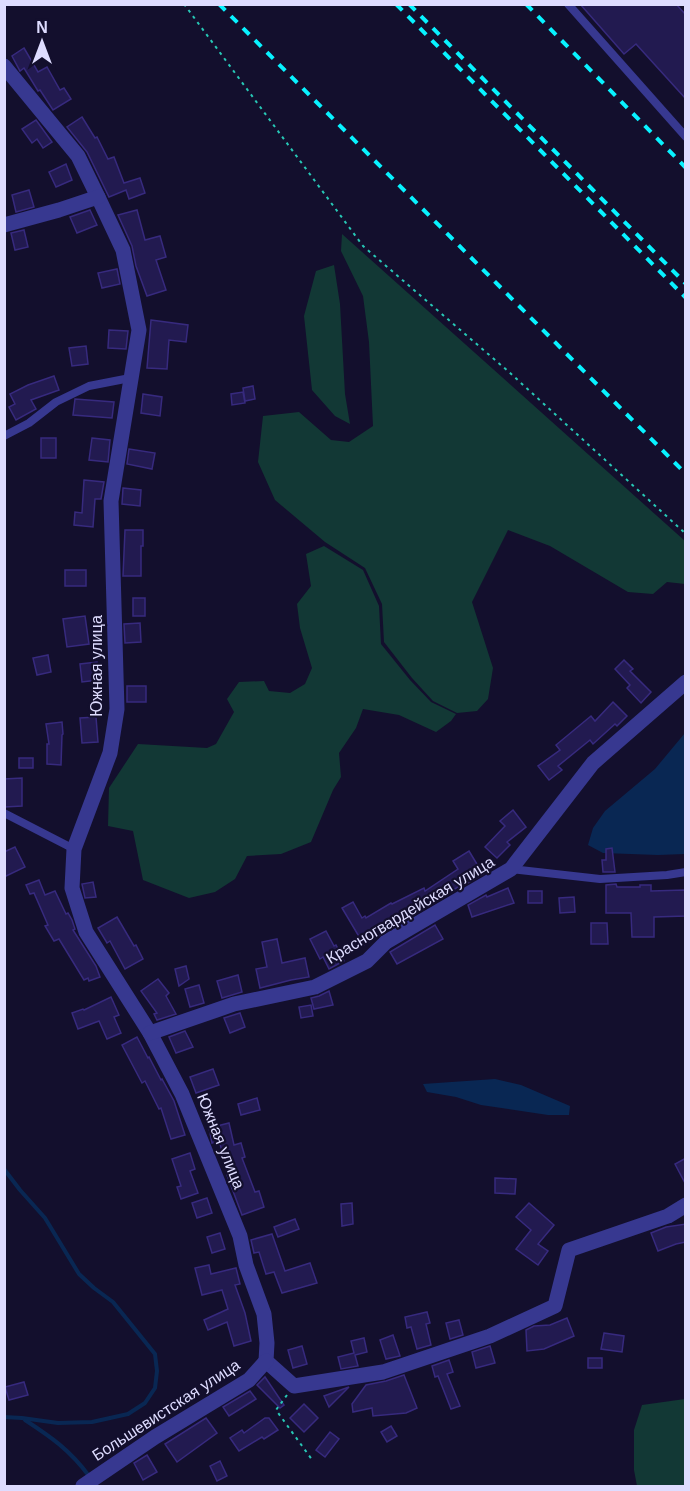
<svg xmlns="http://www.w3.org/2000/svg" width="690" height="1491" font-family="Arial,sans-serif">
	<rect width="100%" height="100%" fill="#130f2d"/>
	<g fill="#123835">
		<polygon points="342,234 685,541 685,584 667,582 653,594 628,592 550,546 508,530 472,602 493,668 488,699 477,711 457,713 433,701 412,678 384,642 382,604 365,568 325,542 275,500 258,462 263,416 299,412 331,440 349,442 373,426 369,342 363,296 341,251"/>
		<polygon points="334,265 340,304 345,394 350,424 335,416 312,390 304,316 316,271"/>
		<polygon points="324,546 363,570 379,606 381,644 410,680 431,702 456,714 451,721 436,732 399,715 363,709 356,728 339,753 341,777 333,790 311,842 281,854 247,856 235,879 215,892 189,898 143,880 133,831 108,826 109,788 138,744 207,748 216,744 234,712 227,699 239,682 264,681 269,691 290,693 305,684 312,668 300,628 297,604 311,586 306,554"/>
		<polygon points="685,1399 685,1486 637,1486 634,1470 634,1430 642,1405"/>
	</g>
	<g fill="#092753">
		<polygon points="685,733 685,854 658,855 603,853 588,845 593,828 605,811 655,769"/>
		<polygon points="495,1079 521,1085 570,1106 569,1115 548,1115 481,1105 456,1097 427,1092 423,1084"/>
	</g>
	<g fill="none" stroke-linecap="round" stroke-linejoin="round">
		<g stroke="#092753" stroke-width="4">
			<polyline points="4,1169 20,1190 45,1218 79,1274 94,1288 113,1302 155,1354 157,1371 155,1388 145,1403 128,1414 92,1422 58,1423 22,1418 4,1417"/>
			<path d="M 25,1420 C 51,1437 70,1450 89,1476"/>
		</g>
	</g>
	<g fill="#221a50" stroke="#372a7e" stroke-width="1.5">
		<polygon points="580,4 676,4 686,15 686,99 636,44 624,54"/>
		<polygon points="24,48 38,72 47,67 60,90 64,88 71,99 53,110 40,90 38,91 24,68 20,71 12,56"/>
		<polygon points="82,117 95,138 97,137 108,159 114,157 124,183 140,178 145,193 129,199 126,190 109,197 87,152 67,127"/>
		<polygon points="36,120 52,142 43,148 37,139 32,143 22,129"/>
		<polygon points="66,164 72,180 56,187 49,172"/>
		<polygon points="29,190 34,207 16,212 12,195"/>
		<polygon points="90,210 97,225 77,233 70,217"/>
		<polygon points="137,210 145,240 160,236 166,257 156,260 166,290 147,296 136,266 132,246 118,215"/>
		<polygon points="24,230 28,247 15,250 11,233"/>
		<polygon points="117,269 120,284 102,288 98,273"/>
		<polygon points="151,320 188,325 186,342 169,340 167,369 147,368"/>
		<polygon points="109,330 128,331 126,349 108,348"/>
		<polygon points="86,346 88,364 72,366 69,348"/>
		<polygon points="54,376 59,390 31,400 36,409 16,420 9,407 15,404 10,394 28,385"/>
		<polygon points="253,386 255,399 245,401 243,388"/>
		<polygon points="243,392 245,403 232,405 231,394"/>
		<polygon points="143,394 162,397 160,416 141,413"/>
		<polygon points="75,399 114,402 112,418 73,415"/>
		<rect x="41" y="438" width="15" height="20"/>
		<polygon points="92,438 110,440 108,462 89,460"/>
		<polygon points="129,449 155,453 152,469 127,464"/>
		<polygon points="84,480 104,482 101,499 95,499 93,527 74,525 75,512 82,513"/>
		<polygon points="123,488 141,490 140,506 122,504"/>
		<polygon points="125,530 143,530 143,546 141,546 141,576 123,576"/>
		<rect x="65" y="570" width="21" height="16"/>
		<rect x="133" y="598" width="12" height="18"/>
		<polygon points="85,616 89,644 67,647 63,619"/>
		<polygon points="140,623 141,642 125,643 124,624"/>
		<polygon points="48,655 51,672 37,675 33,658"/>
		<polygon points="624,660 633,669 630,671 651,692 641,703 627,688 630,685 615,669"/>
		<polygon points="97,662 98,680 82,682 80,664"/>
		<rect x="127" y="686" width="19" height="16"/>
		<polygon points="613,702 627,716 617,726 615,724 593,744 590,740 558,766 562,770 549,780 538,766 560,750 556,745 591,716 595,721"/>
		<polygon points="96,717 98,742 82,743 80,718"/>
		<polygon points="62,722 63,734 62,735 61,765 47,764 47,744 49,744 46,724"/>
		<rect x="19" y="758" width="14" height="10"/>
		<polygon points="22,778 22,806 5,807 4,779"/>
		<polygon points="513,810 526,827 507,842 510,845 497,858 485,847 505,826 500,821"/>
		<polygon points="15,847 25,867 4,877 4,852"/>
		<polygon points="612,848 615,872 603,872 602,860 606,860 606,849"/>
		<polygon points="469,851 483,874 461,887 461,885 364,945 342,908 353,902 362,918 365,916 366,918 391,903 392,904 424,888 425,891 458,869 453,861"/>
		<polygon points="39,880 45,895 55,891 66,914 68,913 72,920 75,929 73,930 96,966 100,977 89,981 88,978 84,980 59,939 54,941 45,926 48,925 34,893 30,894 26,885"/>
		<polygon points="93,882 96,897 85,898 82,884"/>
		<polygon points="616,884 617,887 640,887 640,885 651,885 651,891 685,890 686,916 654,917 654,937 632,937 631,913 606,913 606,885"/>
		<polygon points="508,888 514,903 472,917 468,905 486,895 487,897"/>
		<rect x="528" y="891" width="14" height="12"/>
		<polygon points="574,897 575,912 560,913 559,898"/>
		<polygon points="117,917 134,946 136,945 143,959 125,969 110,941 107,943 98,928"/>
		<polygon points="591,923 607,923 608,944 591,944"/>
		<polygon points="435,925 443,939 397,964 390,952"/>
		<polygon points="326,931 334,946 336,945 344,961 329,969 323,957 320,959 310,939"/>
		<polygon points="277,939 282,963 305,958 309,977 291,980 260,988 256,969 267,967 262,942"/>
		<polygon points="186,966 189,979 179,986 175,969"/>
		<polygon points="238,975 242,992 222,998 217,981"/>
		<polygon points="158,979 169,993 166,996 176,1014 157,1020 154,1014 157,1013 141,991"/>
		<polygon points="199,985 204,1003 190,1007 185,989"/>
		<polygon points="329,991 333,1005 314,1009 311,998 319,996"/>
		<polygon points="111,997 119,1015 114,1017 121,1033 107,1039 99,1021 78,1029 72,1013 83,1009 84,1010"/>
		<polygon points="311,1005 313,1016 301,1018 299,1007"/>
		<polygon points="240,1013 245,1027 230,1033 224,1018"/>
		<polygon points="185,1031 193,1047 176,1053 169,1037"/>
		<polygon points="137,1037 148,1058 149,1057 161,1080 162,1079 174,1101 185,1135 171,1139 161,1108 159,1109 145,1081 142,1083 122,1045"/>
		<polygon points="213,1069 219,1085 196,1093 190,1077"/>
		<polygon points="257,1098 260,1110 241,1115 238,1104"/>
		<polygon points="229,1123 234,1145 241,1143 245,1157 242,1158 255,1192 259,1191 264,1207 242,1215 227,1175 229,1174 219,1141 212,1143 209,1128"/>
		<polygon points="190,1153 195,1169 190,1171 198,1193 181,1199 177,1187 181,1186 172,1159"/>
		<polygon points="686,1158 686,1185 675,1164"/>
		<polygon points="495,1178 516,1179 515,1194 495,1193"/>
		<polygon points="207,1198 212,1213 197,1218 192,1203"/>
		<polygon points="352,1203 353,1224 342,1226 341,1204"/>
		<polygon points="529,1203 554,1225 538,1244 548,1251 538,1265 516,1249 531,1230 516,1217"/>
		<polygon points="295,1219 299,1229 278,1237 274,1227"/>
		<polygon points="686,1224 686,1242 676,1244 658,1251 651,1233 666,1227"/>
		<polygon points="220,1233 225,1249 212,1253 207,1237"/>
		<polygon points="272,1234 285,1271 310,1263 317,1283 282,1293 274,1272 266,1274 259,1252 254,1253 251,1240"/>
		<polygon points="209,1265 211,1274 236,1268 240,1284 235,1285 245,1313 251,1341 234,1346 227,1322 208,1330 204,1320 228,1309 222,1290 202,1295 195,1268"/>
		<polygon points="427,1312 430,1323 426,1324 431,1345 417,1349 411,1327 407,1328 405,1317"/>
		<polygon points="567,1318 574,1336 544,1349 527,1351 526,1330 534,1326 550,1325"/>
		<polygon points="459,1320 463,1335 450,1339 446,1323"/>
		<polygon points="604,1333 624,1336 622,1352 601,1349"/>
		<polygon points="393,1335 400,1356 386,1359 380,1340"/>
		<polygon points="364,1338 367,1352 355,1355 358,1366 341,1369 338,1357 354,1353 351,1341"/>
		<polygon points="302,1346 307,1364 293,1368 288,1350"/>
		<polygon points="490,1346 495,1363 476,1368 472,1352"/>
		<rect x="588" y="1358" width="14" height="10"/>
		<polygon points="449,1360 453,1372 447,1374 460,1406 451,1409 438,1376 435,1377 432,1366"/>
		<polygon points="404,1375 417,1408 406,1413 373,1416 372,1408 353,1412 352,1404 366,1385 386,1381"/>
		<polygon points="265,1377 284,1405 280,1408 257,1385"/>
		<polygon points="24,1382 28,1395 9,1400 5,1387"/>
		<polygon points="349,1387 329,1407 324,1396"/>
		<polygon points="250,1391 256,1399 229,1416 223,1407"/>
		<polygon points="304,1404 318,1418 304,1432 290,1418"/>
		<polygon points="206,1418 217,1433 177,1462 165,1444"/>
		<polygon points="265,1418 269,1418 278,1430 264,1439 262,1437 239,1451 230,1438 242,1430 244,1433"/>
		<polygon points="391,1426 397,1436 387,1442 381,1432"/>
		<polygon points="330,1432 339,1439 325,1457 316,1450"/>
		<polygon points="147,1455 157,1472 143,1480 134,1463"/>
		<polygon points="220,1461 227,1476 217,1481 210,1466"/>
	</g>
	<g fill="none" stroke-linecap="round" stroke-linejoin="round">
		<g stroke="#27c8b6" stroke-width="2" stroke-dasharray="3 4.5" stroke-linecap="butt">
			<polyline points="184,4 363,246 509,372 686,534"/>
			<polyline points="287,1395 276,1410 313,1461"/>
		</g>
		<g stroke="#373890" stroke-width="8">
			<polyline points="568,4 686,137"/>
			<polyline points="4,436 29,423 56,402 89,386 130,378"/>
			<polyline points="4,813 74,849"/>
			<polyline points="511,869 600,879 667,875 686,872"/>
		</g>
		<g stroke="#373890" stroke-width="15">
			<polyline points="4,66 78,156 98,197 123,250 139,330 111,501 117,709 110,753 74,849 72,888 86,932 150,1033 182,1094 240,1236 246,1265 264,1314 267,1343 266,1361 294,1386 383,1372 490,1336 555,1306 569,1250 668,1216 686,1205"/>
			<polyline points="4,225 59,210 98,197"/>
			<polyline points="150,1033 234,1004 315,987 367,961 386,942 511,869 593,763 686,682"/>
			<polyline points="83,1486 155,1437 249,1380 266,1361"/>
		</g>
		<g stroke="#08f2ff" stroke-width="4" stroke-dasharray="9 8" stroke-linecap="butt">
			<polyline points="219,4 686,474"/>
			<polyline points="396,4 686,298"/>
			<polyline points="409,4 686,284"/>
			<polyline points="526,4 686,168"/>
		</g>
	</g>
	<g text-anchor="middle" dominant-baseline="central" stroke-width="4.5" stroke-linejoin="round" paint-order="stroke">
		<g font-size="16" fill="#dedcff" stroke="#130f2d">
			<text transform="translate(96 666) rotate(-90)">Южная улица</text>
			<text transform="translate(410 910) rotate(-31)">Красногвардейская улица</text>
			<text transform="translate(221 1141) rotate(68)">Южная улица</text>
			<text transform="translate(166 1410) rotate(-33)">Большевистская улица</text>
		</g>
	</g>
	<rect width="690" height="1491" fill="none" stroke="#dedcff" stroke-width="12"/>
	<g transform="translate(42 42)" stroke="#130f2d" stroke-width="4.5" paint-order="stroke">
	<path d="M0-4.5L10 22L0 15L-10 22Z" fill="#dedcff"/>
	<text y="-9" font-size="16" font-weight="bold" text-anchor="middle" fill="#dedcff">N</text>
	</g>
</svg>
